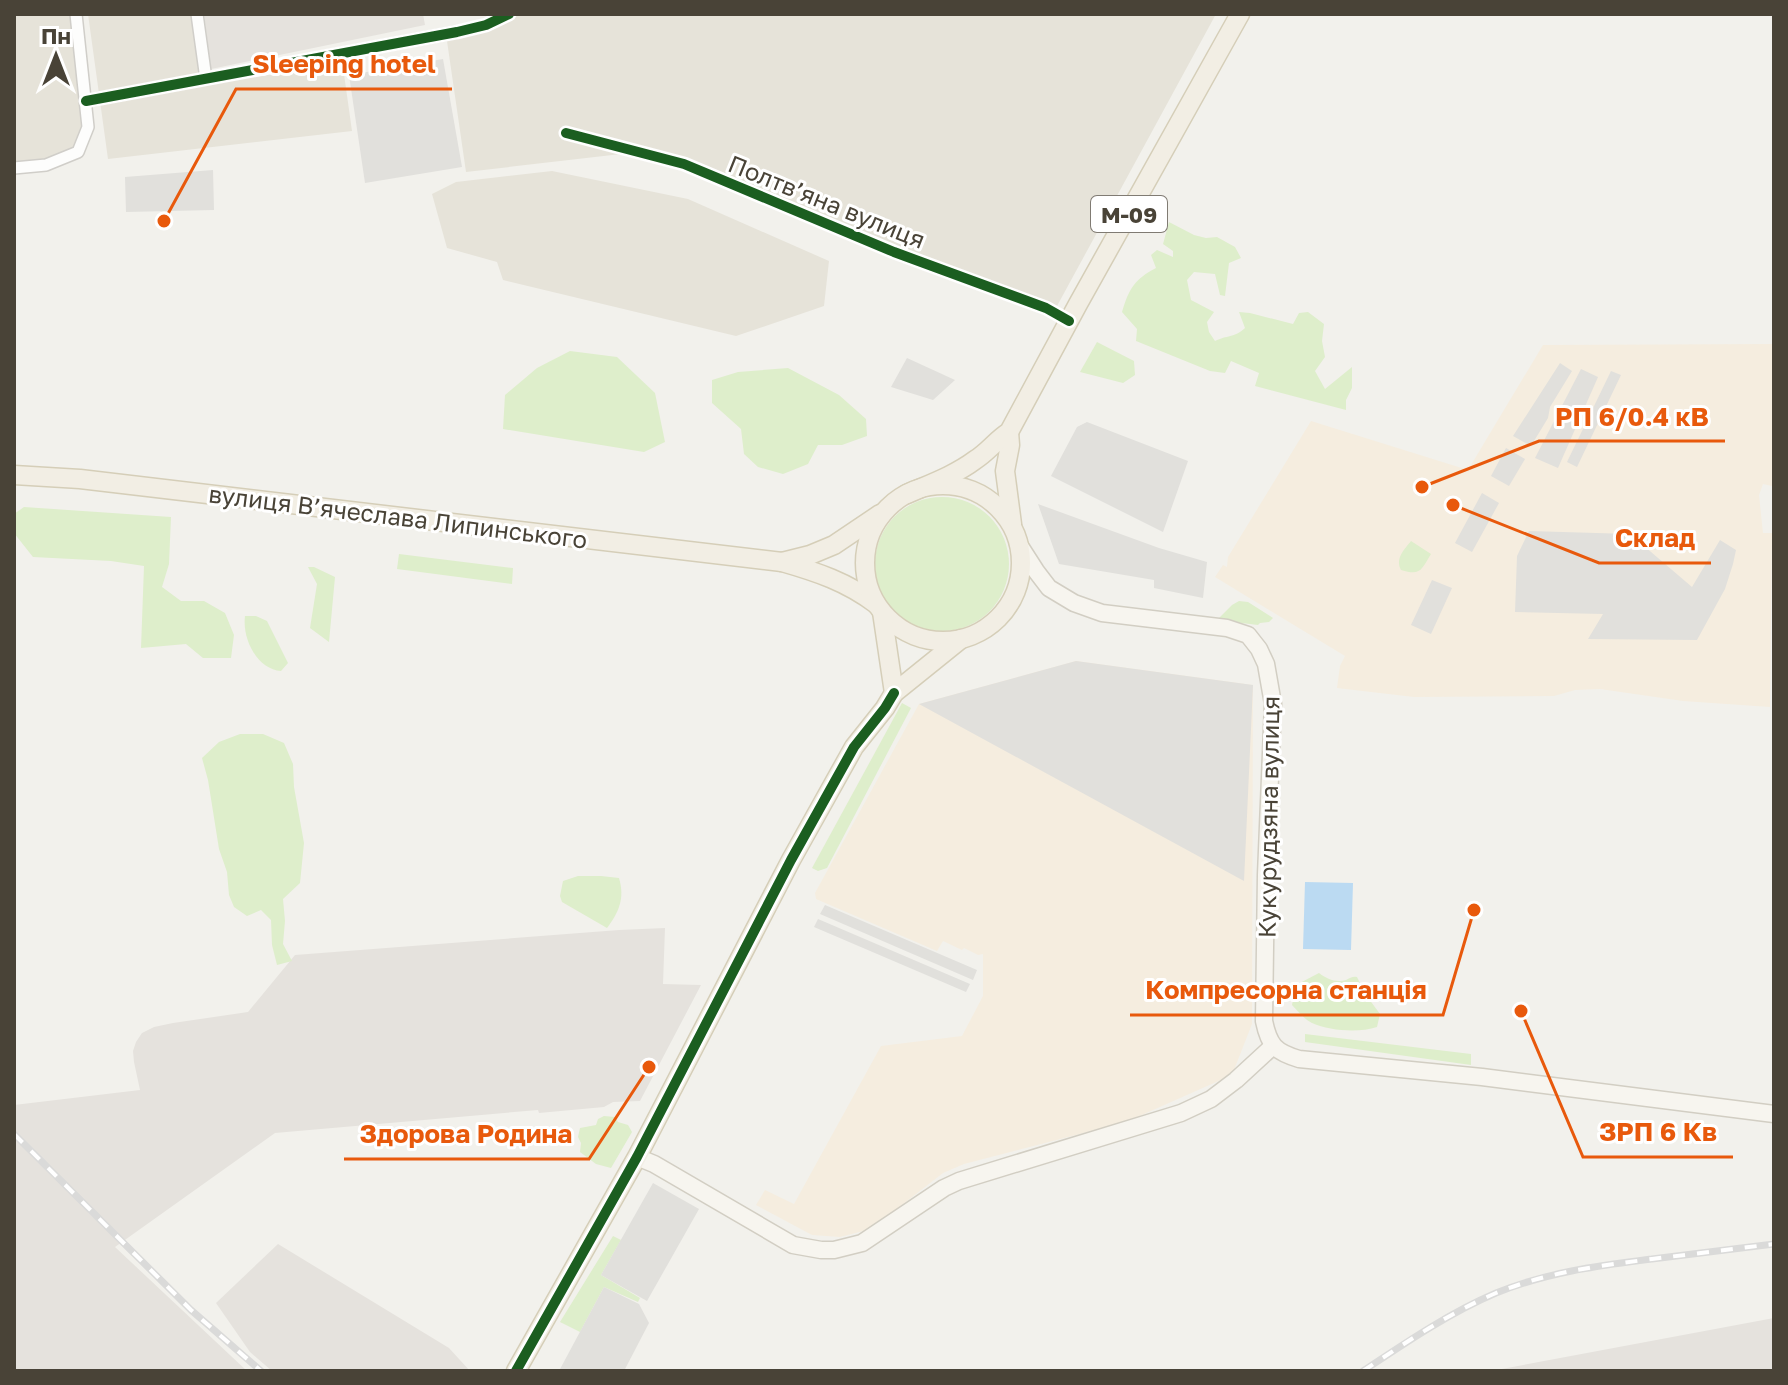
<svg xmlns="http://www.w3.org/2000/svg" width="1788" height="1385" font-family="'Golos Text',sans-serif">
	<rect width="100%" height="100%" fill="#f2f1ec"/>
	<g fill="#e6e3d9">
		<polygon points="14,14 71,14 84,125 75,148 45,162 14,163"/>
		<polygon points="88,14 193,14 204,84 342,60 352,131 108,159"/>
		<polygon points="520,14 1216,14 1057,306 898,247 722,172 638,145 621,154 466,172 447,41 493,29"/>
		<polygon points="552,171 688,199 829,261 824,306 736,336 503,280 497,262 447,248 432,194 456,182"/>
	</g>
	<g fill="#f5eddf">
		<polygon points="1774,344 1774,481 1772,486 1763,484 1759,495 1763,533 1772,533 1770,707 1683,701 1600,689 1575,690 1554,696 1414,697 1337,688 1340,666 1345,656 1215,577 1223,565 1227,567 1228,557 1311,421 1468,470 1543,345"/>
		<polygon points="1076,661 1253,685 1252,1024 1232,1075 1126,1122 964,1164 943,1173 871,1229 840,1237 812,1235 756,1205 765,1190 794,1204 881,1046 962,1036 983,996 983,954 978,955 964,948 962,950 943,941 937,951 816,899 815,893 919,704"/>
	</g>
	<g fill="#e5e2dd">
		<polygon points="204,14 423,14 425,25 211,69"/>
		<polygon points="665,928 663,984 701,985 640,1101 613,1102 604,1107 539,1113 538,1110 275,1133 115,1247 247,1371 14,1371 14,1105 140,1090 134,1062 133,1051 136,1042 142,1033 154,1027 173,1023 248,1012 295,955 619,930"/>
		<polygon points="278,1244 449,1348 470,1371 272,1371 250,1352 216,1303"/>
		<polygon points="1774,1318 1774,1371 1491,1371"/>
	</g>
	<g fill="#deeecb">
		<path d="M 1169,222 L 1194,235 L 1206,238 L 1217,237 L 1235,247 L 1241,258 L 1229,263 L 1225,296 L 1220,295 L 1215,274 L 1194,272 L 1187,280 L 1191,300 L 1214,312 L 1207,322 L 1209,332 L 1215,341 C 1227,335 1234,338 1245,328 L 1239,312 L 1250,313 L 1293,324 L 1299,313 L 1308,312 L 1324,324 L 1322,341 L 1325,357 L 1315,371 L 1325,389 L 1352,367 L 1352,388 L 1346,400 L 1346,410 L 1255,386 L 1259,373 L 1231,361 L 1225,373 L 1210,371 L 1136,341 L 1137,329 L 1122,312 C 1129,288 1135,279 1156,268 L 1151,255 L 1157,250 L 1173,257 L 1173,251 L 1163,244 Z"/>
		<polygon points="1097,342 1134,361 1135,375 1123,383 1080,372"/>
		<polygon points="570,351 617,357 655,393 665,442 644,452 503,429 505,395 537,368"/>
		<polygon points="788,368 839,395 866,419 867,436 842,445 818,445 808,464 783,474 758,467 744,454 741,429 712,403 712,380 738,372"/>
		<circle cx="942" cy="564" r="67"/>
		<polygon points="24,507 171,517 169,564 162,587 181,601 204,601 225,613 234,635 231,658 203,658 186,644 141,648 144,566 111,561 33,557 14,533 14,514"/>
		<path d="M 1411,541 L 1431,554 C 1421,570 1421,576 1401,570 C 1395,558 1404,550 1411,541 Z"/>
		<polygon points="399,554 513,568 512,584 397,569"/>
		<polygon points="308,567 314,567 335,577 329,642 310,628 317,584"/>
		<polygon points="1239,601 1248,602 1273,618 1269,622 1260,623 1258,625 1217,620 1232,605"/>
		<path d="M 245,616 L 256,616 L 267,621 L 288,663 L 281,671 C 257,669 242,639 245,616 Z"/>
		<polygon points="902,703 911,708 827,868 818,871 812,868"/>
		<polygon points="240,734 263,734 284,743 293,764 294,787 304,843 300,883 283,899 285,921 283,944 292,961 277,965 272,945 271,920 261,910 247,916 234,907 229,895 227,872 219,849 208,780 202,758 219,742"/>
		<path d="M 578,876 L 601,876 L 619,878 C 625,898 619,912 607,928 L 562,902 L 560,896 L 563,881 Z"/>
		<path d="M 1319,973 C 1327,979 1336,983 1346,980 C 1350,978 1353,976 1357,977 L 1366,995 L 1380,1014 L 1377,1027 C 1359,1033 1330,1031 1312,1023 C 1304,1019 1298,1011 1292,1005 L 1296,985 Z"/>
		<polygon points="1305,1034 1471,1054 1471,1065 1305,1042"/>
		<polygon points="604,1116 615,1117 618,1122 628,1125 632,1132 611,1168 596,1164 580,1152 581,1143 578,1137 580,1128 596,1125 598,1119"/>
		<polygon points="613,1236 621,1240 601,1275 640,1298 638,1302 604,1287 580,1332 560,1322"/>
	</g>
	<g fill="#e1e0dc">
		<polygon points="443,59 462,167 365,183 349,75"/>
		<polygon points="213,170 214,210 126,212 125,177"/>
		<polygon points="907,358 955,380 933,400 891,387"/>
		<polygon points="1560,363 1572,371 1550,407 1548,418 1531,446 1513,436"/>
		<polygon points="1581,369 1598,377 1558,468 1535,458"/>
		<polygon points="1611,371 1621,375 1577,467 1567,462"/>
		<polygon points="1087,422 1188,461 1163,532 1051,476 1077,427"/>
		<polygon points="1506,448 1525,459 1509,486 1491,476"/>
		<polygon points="1482,493 1499,503 1472,552 1455,543"/>
		<polygon points="1038,504 1159,548 1207,562 1203,598 1154,588 1154,580 1059,564"/>
		<polygon points="1529,531 1630,534 1692,587 1720,540 1736,550 1733,564 1725,589 1697,640 1588,639 1603,614 1515,612 1517,556"/>
		<polygon points="1432,580 1452,588 1431,634 1411,625"/>
		<polygon points="1076,661 1253,685 1244,881 919,704"/>
		<polygon points="825,905 977,970 973,980 820,914"/>
		<polygon points="818,919 970,984 966,992 814,927"/>
		<polygon points="653,1183 699,1209 647,1301 601,1275"/>
		<polygon points="604,1287 639,1304 649,1323 624,1371 559,1371"/>
	</g>
	<polygon fill="#bbdaf2" points="1305,882 1353,883 1351,950 1303,949"/>
	<g fill="none" stroke-linecap="round" stroke-linejoin="round">
		<g stroke="#d0cec9" stroke-width="14">
			<g id="street">
				<polyline points="197,14 206,79"/>
				<polyline points="86,101 457,32 486,25 509,14"/>
				<polyline points="566,133 684,164 894,252 1046,308 1069,321"/>
				<polyline points="14,168 46,165 78,152 88,127 76,14"/>
			</g>
		</g>
		<g stroke="#d2cec3" stroke-width="19">
			<g id="secondary">
				<path d="M 1018,543 L 1036,571 L 1049,588 L 1074,603 L 1102,613 L 1227,628 L 1248,635 L 1259,649 L 1266,664 L 1273,704 L 1266,875 L 1264,1021 C 1269,1045 1275,1052 1299,1059 L 1482,1077 L 1774,1114"/>
				<polyline points="637,1157 654,1164 793,1245 821,1250 834,1250 862,1243 944,1188 959,1181 1181,1113 1211,1099 1236,1080 1273,1046"/>
			</g>
		</g>
		<g stroke="#d5ceb8" stroke-width="21">
			<g id="primary">
				<polyline points="1009,432 1010,445 1005,471 1012,524"/>
				<path d="M 14,475 L 80,479 L 782,562 C 817,572 847,582 876,604"/>
				<circle cx="943" cy="563" r="78"/>
				<path d="M 907,494 C 930,484 955,475 975,460 C 988,452 996,440 1009,432 L 1078,304 L 1240,14"/>
				<polyline points="782,562 810,555 834,545 880,514"/>
				<polyline points="882,612 894,693"/>
				<polyline points="516,1371 637,1157 791,860 854,747 885,708 894,693 961,639"/>
			</g>
		</g>
		<use href="#street" stroke="#fdfdfc" stroke-width="11"/>
		<use href="#secondary" stroke="#f7f5ef" stroke-width="16"/>
		<use href="#primary" stroke="#f2eee4" stroke-width="18"/>
		<g stroke="#dadad9" stroke-width="7">
			<g id="rail">
				<polyline points="14,1134 191,1310 261,1371"/>
				<path d="M 1363,1371 C 1405,1343 1449,1313 1496,1293 C 1548,1272 1597,1266 1652,1259 C 1692,1254 1733,1249 1774,1244"/>
			</g>
		</g>
		<use href="#rail" stroke="#fff" stroke-width="4" stroke-dasharray="12" stroke-linecap="butt"/>
		<g stroke="#fff" stroke-width="15">
			<g id="cycleway">
				<polyline points="86,101 457,32 486,25 509,14"/>
				<polyline points="566,133 684,164 894,252 1046,308 1069,321"/>
				<polyline points="516,1371 637,1157 791,860 854,747 885,708 894,693"/>
			</g>
		</g>
		<use href="#cycleway" stroke="#1b5e20" stroke-width="10"/>
	</g>
	<g text-anchor="middle" dominant-baseline="central" stroke-width="6" stroke-linejoin="round" paint-order="stroke">
		<rect fill="#fff" stroke="#807b73" stroke-width="2" x="1091" y="196" width="76" height="36" rx="6"/>
		<g font-size="22" font-weight="bold" fill="#494337">
			<text x="1129" y="214">М-09</text>
		</g>
		<g font-size="24" fill="#494337" stroke="#fff">
			<text transform="translate(827 201) rotate(22)">Полтвʼяна вулиця</text>
			<text transform="translate(398 516) rotate(7)">вулиця Вʼячеслава Липинського</text>
			<text transform="translate(1268 817) rotate(-89)">Кукурудзяна вулиця</text>
		</g>
	</g>
	<path fill="none" stroke="#e8590c" stroke-width="3" d="M164 221L236 89H452M1422 487L1539 441H1725M1453 505L1599 563H1711M1474 910L1443 1015H1130M1521 1011L1583 1157H1733M649 1067L589 1159H344"/>
	<g fill="#e8590c" stroke="#fff" stroke-width="3">
		<circle cx="164" cy="221" r="8"/>
		<circle cx="1422" cy="487" r="8"/>
		<circle cx="1453" cy="505" r="8"/>
		<circle cx="1474" cy="910" r="8"/>
		<circle cx="1521" cy="1011" r="8"/>
		<circle cx="649" cy="1067" r="8"/>
	</g>
	<g font-size="26" text-anchor="middle" font-weight="bold" fill="#e8590c" stroke="#fff" stroke-width="6" stroke-linejoin="round" paint-order="stroke">
		<text x="344" y="73">Sleeping hotel</text>
		<text x="1632" y="426">РП 6/0.4 кВ</text>
		<text x="1655" y="547">Склад</text>
		<text x="1286" y="999">Компресорна станція</text>
		<text x="1658" y="1141">ЗРП 6 Кв</text>
		<text x="466" y="1143">Здорова Родина</text>
	</g>
	<rect width="1788" height="1385" fill="none" stroke="#494337" stroke-width="32"/>
	<g transform="translate(56 56)" stroke="#ffffff" stroke-width="6" paint-order="stroke">
	<path d="M0-6L14 30L0 20L-14 30Z" fill="#494337"/>
	<text y="-12" font-size="22" font-weight="bold" text-anchor="middle" fill="#494337">Пн</text>
	</g>
</svg>
